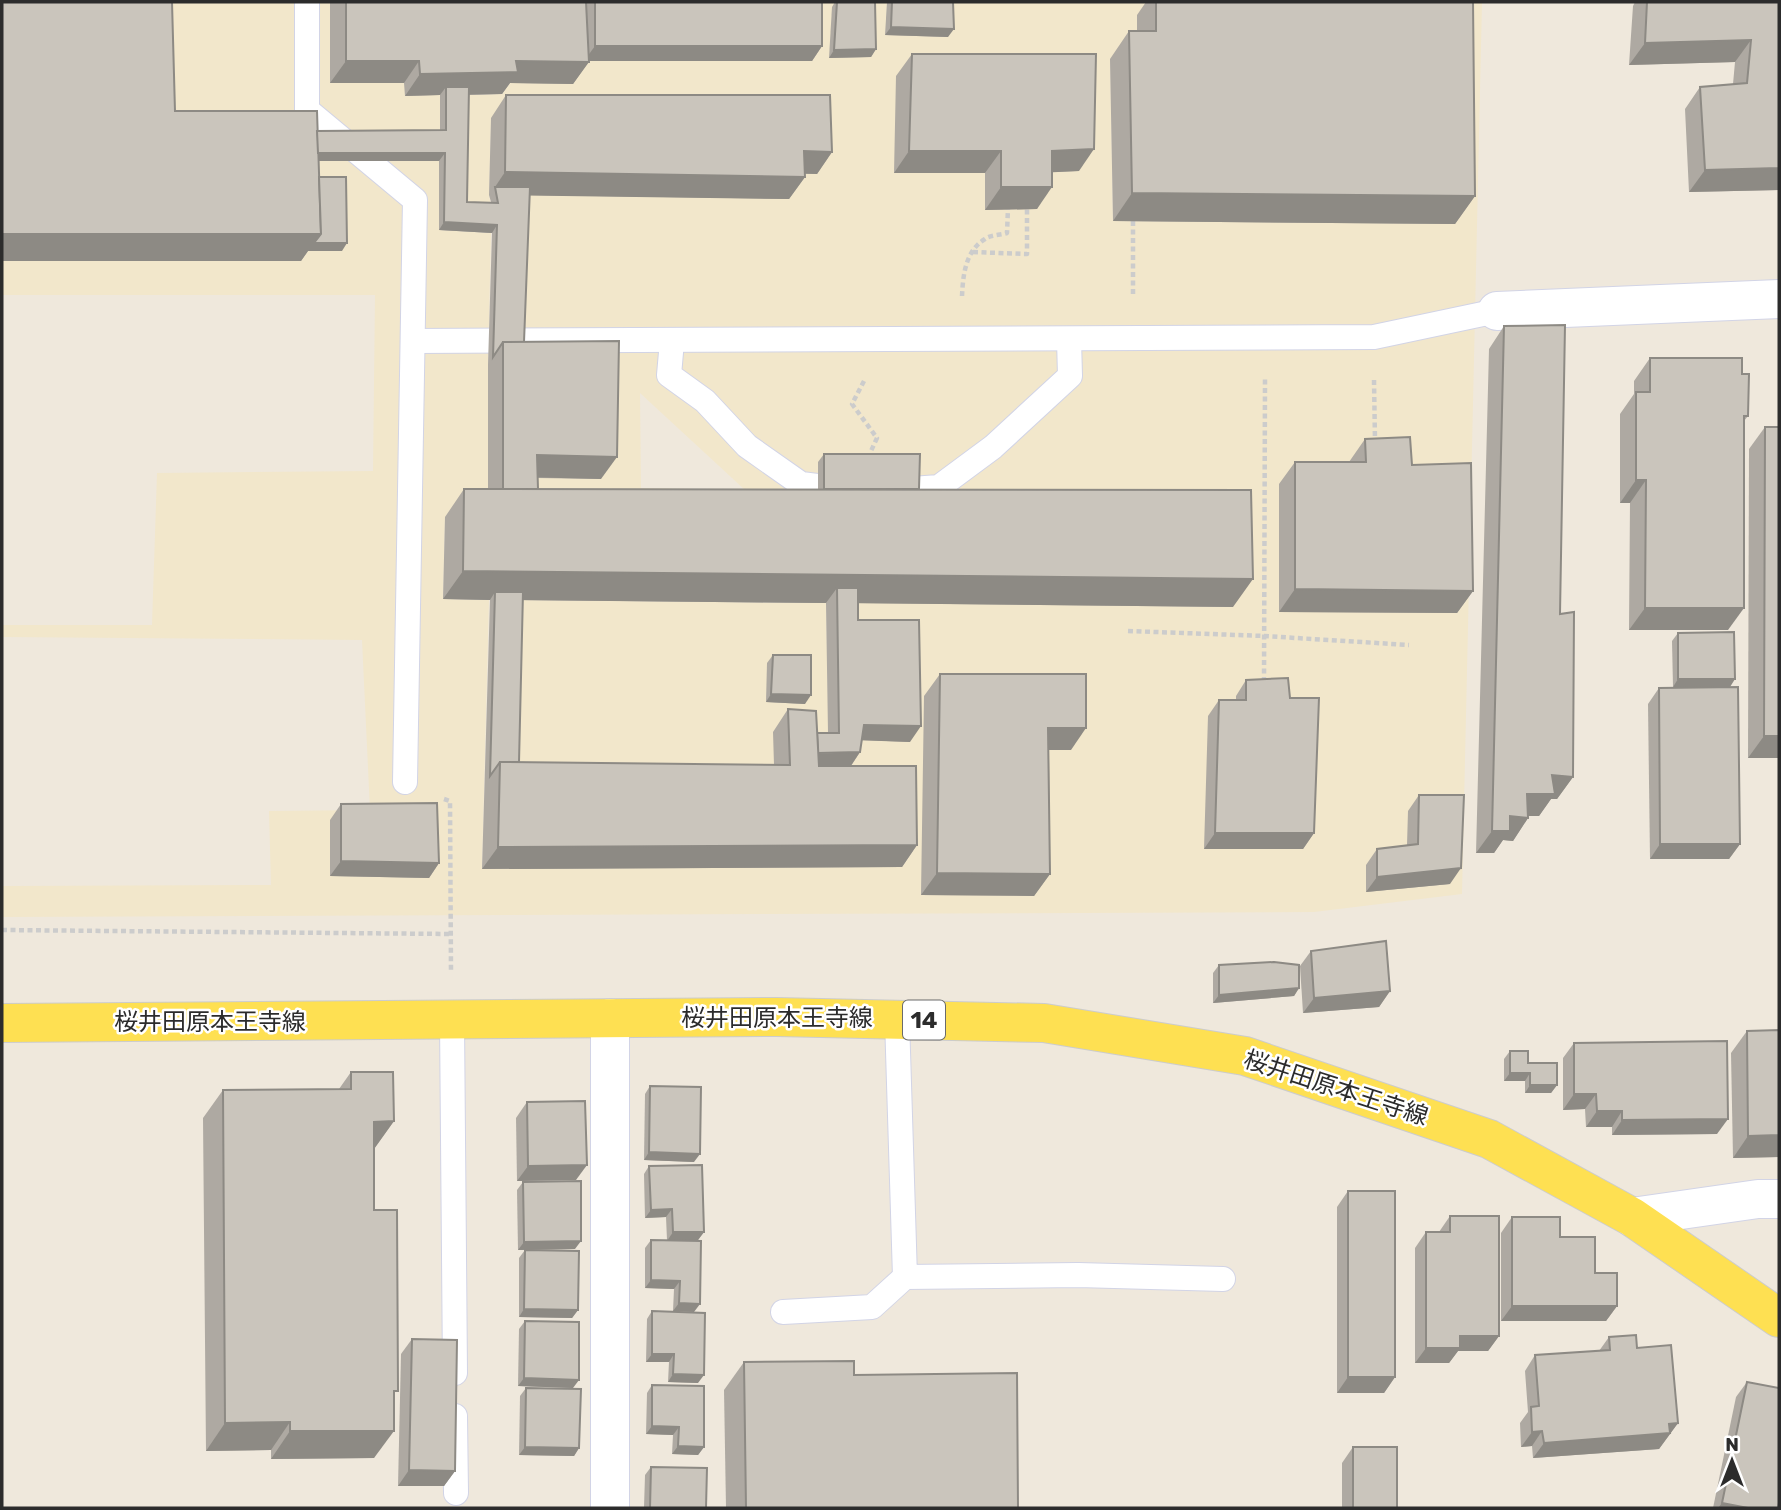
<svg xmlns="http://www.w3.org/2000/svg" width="1781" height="1510" font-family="Rubik,'Noto Sans JP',sans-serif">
	<rect width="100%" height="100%" fill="#efe8dc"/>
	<g fill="#f2e7cb" fill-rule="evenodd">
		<polygon points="2,2 330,2 330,83 404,83 440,95 440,138 156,138"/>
		<path d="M 569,2 L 887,2 L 886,35 L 947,2 L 1482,2 L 1462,894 L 1314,912 L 2,917 L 2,886 L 271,885 L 269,811 L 370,810 L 362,640 L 2,637 L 2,625 L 152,625 L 157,473 L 373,471 L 375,295 L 2,295 L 2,261 L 301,261 L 298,161 L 439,161 L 439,230 L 491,233 L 488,365 L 488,517 L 445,517 L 443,599 L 489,600 L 482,868 L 849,767 L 847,636 L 818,518 L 523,518 L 518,364 L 491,118 L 489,195 L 492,211 L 461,210 L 464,95 L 502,94 ZM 1137,15 L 1455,223 L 1113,221 L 1110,59 L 1137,59 ZM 985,173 L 1037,173 L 986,210 ZM 640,393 L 745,490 L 641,488 Z"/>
		<polygon points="517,600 826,603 829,749 774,787 513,784"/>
	</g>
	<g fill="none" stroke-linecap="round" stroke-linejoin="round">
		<g stroke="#d2d4e6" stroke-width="26">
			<g id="service">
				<polyline points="307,2 307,110 415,200 405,782"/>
				<polyline points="413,341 1374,337 1497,311"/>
				<polyline points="672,341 669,375 705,401 747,446 801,484 849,490"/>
				<polyline points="885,491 939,487 993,447 1070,376 1069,339"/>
				<polyline points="897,1019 905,1277 1078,1275 1223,1279"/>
				<polyline points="452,1020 455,1373"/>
				<polyline points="783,1312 872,1307 905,1277"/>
				<polyline points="455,1416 456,1493"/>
			</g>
		</g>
		<g stroke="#d2d4e6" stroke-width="40">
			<g id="minor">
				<polyline points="1497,311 1779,299"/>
				<polyline points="610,1018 610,1508"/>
				<polyline points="1632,1217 1758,1199 1779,1199"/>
			</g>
		</g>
		<g stroke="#ccc" stroke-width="40">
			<polyline id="primary" points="2,1023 777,1017 1044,1023 1245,1056 1489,1139 1632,1217 1779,1318"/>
		</g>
		<g stroke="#ccc" stroke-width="4.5" stroke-dasharray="5 3.5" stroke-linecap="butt">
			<polyline points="1133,221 1133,295"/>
			<polyline points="973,252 1027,254 1027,208"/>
			<path d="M 962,296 C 963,276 965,251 985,239 C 990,235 1001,235 1007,233 L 1008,208"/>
			<polyline points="1374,380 1375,441"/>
			<polyline points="864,381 852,404 877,438 871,451"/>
			<polyline points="1128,631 1264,636 1409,645"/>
			<polyline points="1264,682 1265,379"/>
			<polyline points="444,799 450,801 451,972"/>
			<polyline points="2,930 451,934"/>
		</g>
		<use href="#service" stroke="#fff" stroke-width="24"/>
		<use href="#minor" stroke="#fff" stroke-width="38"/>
		<use href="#primary" stroke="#fee052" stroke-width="38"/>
	</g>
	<g fill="#aea9a2" fill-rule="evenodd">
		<path d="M 330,2 L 822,2 L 822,46 L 812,61 L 589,61 L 573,84 L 510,83 L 502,94 L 469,95 L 467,202 L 491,202 L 489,195 L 491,118 L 506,95 L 832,152 L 817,174 L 804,174 L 805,177 L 789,199 L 529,195 L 524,342 L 601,479 L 537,478 L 538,489 L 818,489 L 818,462 L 824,454 L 1233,607 L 858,603 L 858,620 L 910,742 L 862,740 L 860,752 L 851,766 L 917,845 L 902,867 L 482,869 L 490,600 L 443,599 L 445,517 L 464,489 L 488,489 L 488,365 L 492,233 L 439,230 L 439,161 L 318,161 L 319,177 L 342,251 L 308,251 L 301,261 L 2,261 L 175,111 L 317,131 L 440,130 L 440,95 L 405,96 L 404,83 L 330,83 ZM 523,600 L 826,603 L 828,733 L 817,733 L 788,709 L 773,732 L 774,765 L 519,762 Z"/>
		<polygon points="835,2 875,2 876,49 871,57 829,58 832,7"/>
		<polygon points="887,2 953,2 948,37 885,35"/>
		<polygon points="1146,2 1473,2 1475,196 1455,224 1113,221 1110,59 1129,31 1137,31 1137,15"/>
		<polygon points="1635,2 1779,2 1779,190 1689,192 1685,109 1700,87 1733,84 1735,62 1629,65 1633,6"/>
		<polygon points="912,54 1079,171 1052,172 1037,209 985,210 985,173 894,173 896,76"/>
		<polygon points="1504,326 1560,614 1573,777 1557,799 1551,799 1539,816 1528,816 1528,818 1513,841 1503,840 1494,853 1476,853 1489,349"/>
		<polygon points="1650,358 1742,374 1748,416 1744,421 1728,630 1629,630 1630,503 1620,503 1620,414 1634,394 1634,381"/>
		<polygon points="1765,427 1779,758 1748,758 1749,449"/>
		<polygon points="1365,439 1412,465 1473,591 1457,613 1279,612 1279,484 1295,462 1349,462"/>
		<polygon points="1734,632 1673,687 1672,641 1678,633"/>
		<polygon points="773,655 805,704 766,702 767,663"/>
		<polygon points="940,674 1071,750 1049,750 1050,874 1034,896 921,895 924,696"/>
		<polygon points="1246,680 1290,698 1314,833 1303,849 1204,849 1208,716 1219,700 1236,700 1236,696"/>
		<polygon points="1659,688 1740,844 1729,859 1650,859 1648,704"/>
		<polygon points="1419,795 1450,884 1366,892 1366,865 1377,849 1407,845 1408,811"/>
		<polygon points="341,804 439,863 429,878 330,876 330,820"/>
		<polygon points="1311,951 1390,991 1379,1007 1303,1013 1300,966"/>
		<polygon points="1219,965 1299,988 1294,996 1213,1003 1213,973"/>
		<polygon points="1779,1030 1779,1157 1733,1158 1731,1053 1747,1031"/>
		<polygon points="1574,1043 1717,1134 1612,1135 1612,1127 1586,1127 1585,1109 1563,1110 1563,1058"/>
		<polygon points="1510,1051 1528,1063 1557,1085 1551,1093 1525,1093 1525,1081 1504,1081 1504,1059"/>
		<polygon points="351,1072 394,1121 374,1149 374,1210 394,1397 374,1458 271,1459 271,1450 206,1451 203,1118 223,1090 339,1089"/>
		<polygon points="650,1086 694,1162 644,1160 645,1094"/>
		<polygon points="527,1102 576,1180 517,1181 516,1118"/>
		<polygon points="649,1166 704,1232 698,1240 671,1240 694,1312 673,1311 674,1289 645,1288 645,1248 651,1240 667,1240 666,1217 645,1218 644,1174"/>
		<polygon points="523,1182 575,1249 518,1250 517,1190"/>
		<polygon points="1348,1191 1395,1377 1384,1393 1337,1393 1337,1207"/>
		<polygon points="1450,1216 1499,1336 1488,1351 1458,1351 1449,1363 1415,1363 1415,1248 1426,1232 1439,1232"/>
		<polygon points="1512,1217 1560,1237 1595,1273 1617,1306 1606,1321 1501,1321 1501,1233"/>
		<polygon points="525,1250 578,1310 572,1318 519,1317 519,1258"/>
		<polygon points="652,1311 698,1383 668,1382 669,1362 646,1362 647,1319"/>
		<polygon points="525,1321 573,1388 518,1386 519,1329"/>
		<polygon points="1609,1337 1637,1348 1678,1423 1659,1449 1533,1458 1532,1446 1521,1447 1520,1423 1528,1412 1525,1371 1535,1355 1599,1351"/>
		<polygon points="412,1339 455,1471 444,1486 398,1486 401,1354"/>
		<polygon points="744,1362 854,1375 1018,1508 726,1508 724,1390"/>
		<polygon points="1747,1382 1778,1508 1713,1508 1736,1397"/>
		<polygon points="652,1385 704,1447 698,1455 672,1454 673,1435 646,1434 647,1393"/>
		<polygon points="526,1388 579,1448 574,1456 519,1455 520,1396"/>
		<polygon points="1353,1447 1397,1508 1342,1508 1342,1463"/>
		<polygon points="651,1467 706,1508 644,1508 645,1475"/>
	</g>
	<g fill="#8d8a84">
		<polygon points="891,27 954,29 948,37 885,35"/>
		<polygon points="1751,40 1735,62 1629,65 1645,43"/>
		<polygon points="595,46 822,46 812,61 584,61"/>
		<polygon points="876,49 871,57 829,58 834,50"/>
		<polygon points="346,61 419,61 404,83 330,83"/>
		<polygon points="516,61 589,62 573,84 510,83 502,94 446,95 446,87 440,95 405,96 420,74"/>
		<polygon points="1094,149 1079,171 1037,173 1052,151"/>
		<polygon points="804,151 832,152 817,174 788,173"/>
		<polygon points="909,151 1001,151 985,173 894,173"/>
		<polygon points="304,153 445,153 439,161 298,161"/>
		<polygon points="1779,168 1779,190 1689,192 1705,170"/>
		<polygon points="505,172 805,177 789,199 496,195 495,187"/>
		<polygon points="1001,187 1052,187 1037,209 985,210"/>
		<polygon points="1132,193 1475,196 1455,224 1113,221"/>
		<polygon points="444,222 497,225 492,233 439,230"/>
		<polygon points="2,234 321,234 347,243 342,251 308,251 301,261 2,261"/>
		<polygon points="537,455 617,457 601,479 521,477"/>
		<polygon points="1636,480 1646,480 1630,503 1620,503"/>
		<polygon points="463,571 1253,579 1233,607 837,603 837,588 826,603 495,600 495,592 490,600 443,599"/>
		<polygon points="1295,589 1473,591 1457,613 1279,612"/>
		<polygon points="1645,608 1744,608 1728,630 1629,630"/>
		<polygon points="1678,679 1735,679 1730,687 1673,687"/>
		<polygon points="771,694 811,695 805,704 766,702"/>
		<polygon points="864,725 921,726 910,742 853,740"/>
		<polygon points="1048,728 1086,728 1071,750 1033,750"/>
		<polygon points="1764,736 1779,736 1779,758 1748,758"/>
		<polygon points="860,752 850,767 802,769 813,754"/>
		<polygon points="1552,775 1573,777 1557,799 1551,799 1539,816 1511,816 1527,794"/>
		<polygon points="1510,816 1528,818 1513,841 1503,840 1494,853 1476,853 1492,831"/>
		<polygon points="1215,833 1314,833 1303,849 1204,849"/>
		<polygon points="1660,844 1740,844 1729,859 1650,859"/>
		<polygon points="917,845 902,867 482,869 498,847"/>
		<polygon points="341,861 439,863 429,878 330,876"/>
		<polygon points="1461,868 1450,884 1366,892 1377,877"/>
		<polygon points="937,873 1050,874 1034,896 921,895"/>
		<polygon points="1299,988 1294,996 1213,1003 1219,995"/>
		<polygon points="1390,991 1379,1007 1303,1013 1314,998"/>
		<polygon points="1510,1073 1530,1073 1525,1081 1504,1081"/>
		<polygon points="1530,1085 1557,1085 1551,1093 1525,1093"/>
		<polygon points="1574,1094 1596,1094 1585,1109 1563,1110"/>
		<polygon points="1597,1111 1622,1111 1612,1127 1586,1127"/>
		<polygon points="1728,1119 1717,1134 1612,1135 1622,1120"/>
		<polygon points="394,1121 374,1149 374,1122"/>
		<polygon points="1779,1135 1779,1157 1733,1158 1748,1136"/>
		<polygon points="649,1152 700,1154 694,1162 644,1160"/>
		<polygon points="587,1165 576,1180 517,1181 528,1166"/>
		<polygon points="672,1209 666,1217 645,1218 651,1210"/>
		<polygon points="673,1232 704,1232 698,1240 667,1241"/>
		<polygon points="581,1241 575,1249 518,1250 524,1242"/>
		<polygon points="651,1280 680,1281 674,1289 645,1288"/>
		<polygon points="679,1303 700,1304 694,1312 673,1311"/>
		<polygon points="1512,1306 1617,1306 1606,1321 1501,1321"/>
		<polygon points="524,1309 578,1310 572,1318 519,1317"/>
		<polygon points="1460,1336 1499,1336 1488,1351 1458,1351 1449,1363 1415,1363 1426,1348"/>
		<polygon points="652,1354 674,1354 669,1362 646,1362"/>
		<polygon points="673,1374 704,1375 698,1383 668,1382"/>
		<polygon points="1348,1377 1395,1377 1384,1393 1337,1393"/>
		<polygon points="524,1378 579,1380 573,1388 518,1386"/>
		<polygon points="290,1422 271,1450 206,1451 225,1423"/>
		<polygon points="1678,1423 1659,1449 1533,1458 1544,1443"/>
		<polygon points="652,1426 679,1427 673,1435 646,1434"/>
		<polygon points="290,1431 394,1431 374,1458 271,1459"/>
		<polygon points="1542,1431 1532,1446 1521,1447 1532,1432"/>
		<polygon points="678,1446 704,1447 698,1455 672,1454"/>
		<polygon points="525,1447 579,1448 574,1456 519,1455"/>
		<polygon points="409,1470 455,1471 444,1486 398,1486"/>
		<polygon points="1722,1503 1748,1508 1718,1508"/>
	</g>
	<g fill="#cac5bc" stroke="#8d8a84" stroke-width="2">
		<polygon points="2,2 172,2 175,111 317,111 321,234 2,234"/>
		<polygon points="346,2 586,2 589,62 516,61 518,72 420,74 419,61 346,61"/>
		<rect x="595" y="2" width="227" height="44"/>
		<polygon points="837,2 875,2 876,49 834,50"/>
		<polygon points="892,2 953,2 954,29 891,27"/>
		<polygon points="1156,2 1473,2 1475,196 1132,193 1129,31 1156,31"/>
		<polygon points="1647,2 1779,2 1779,168 1705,170 1700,87 1747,83 1751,40 1645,43"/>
		<polygon points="912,54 1096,54 1094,149 1052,151 1052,187 1001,187 1001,151 909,151"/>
		<polygon points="446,87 469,87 467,202 498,203 495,187 530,187 524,342 503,342 493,357 497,225 444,222 445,153 318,153 317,131 446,130"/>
		<polygon points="506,95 830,95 832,152 804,151 805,177 505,172"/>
		<polygon points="319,177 346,177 347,243 314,243 321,234"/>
		<polygon points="1565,325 1560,614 1574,612 1573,777 1552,775 1555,794 1527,794 1528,818 1510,816 1510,831 1492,831 1504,326"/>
		<polygon points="619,341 617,457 537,455 538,489 503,489 503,342"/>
		<polygon points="1650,358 1742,358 1742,374 1749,374 1748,416 1744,416 1744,608 1645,608 1646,480 1636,480 1636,392 1650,392"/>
		<polygon points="1765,427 1779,427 1779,736 1764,736"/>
		<polygon points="1410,437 1412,465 1471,463 1473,591 1295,589 1295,462 1366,462 1365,439"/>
		<polygon points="824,454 920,454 919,489 824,489"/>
		<polygon points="464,489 1251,490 1253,579 463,571"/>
		<polygon points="837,588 858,588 858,620 919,620 921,726 864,725 860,752 818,753 817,733 839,733"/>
		<polygon points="495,592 523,592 519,762 500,762 490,776"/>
		<polygon points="1734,632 1735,679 1678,679 1678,633"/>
		<polygon points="773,655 811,655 811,695 771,694"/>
		<polygon points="940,674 1086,674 1086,728 1048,728 1050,874 937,873"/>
		<polygon points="1288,678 1290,698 1319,698 1314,833 1215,833 1219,700 1246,700 1246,680"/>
		<polygon points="1738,687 1740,844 1660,844 1659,688"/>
		<polygon points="788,709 816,711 819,766 916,766 917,845 498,847 500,762 790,765"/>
		<polygon points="1419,795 1464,795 1461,868 1377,877 1377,849 1418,844"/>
		<polygon points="437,803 439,863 341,861 341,804"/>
		<polygon points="1386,941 1390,991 1314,998 1311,951"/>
		<polygon points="1274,962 1299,965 1299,988 1219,995 1219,965"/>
		<polygon points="1779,1030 1779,1135 1748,1136 1747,1031"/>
		<polygon points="1727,1041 1728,1119 1622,1120 1622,1111 1597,1111 1596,1094 1574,1094 1574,1043"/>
		<polygon points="1510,1051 1528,1051 1528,1063 1557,1063 1557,1085 1530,1085 1530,1073 1510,1073"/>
		<polygon points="351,1072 393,1072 394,1121 374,1122 374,1210 397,1210 398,1391 394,1391 394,1431 290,1431 290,1422 225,1423 223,1090 351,1089"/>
		<polygon points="650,1086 701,1087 700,1154 649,1152"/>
		<polygon points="585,1101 587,1165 528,1166 527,1102"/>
		<polygon points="702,1165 704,1232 673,1232 672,1209 651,1210 649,1166"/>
		<polygon points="581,1181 581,1241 524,1242 523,1182"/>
		<rect x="1348" y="1191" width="47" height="186"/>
		<polygon points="1450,1216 1499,1216 1499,1336 1460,1336 1460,1348 1426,1348 1426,1232 1450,1232"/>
		<polygon points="1512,1217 1560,1217 1560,1237 1595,1237 1595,1273 1617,1273 1617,1306 1512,1306"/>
		<polygon points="651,1240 701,1241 700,1304 679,1303 680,1281 651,1280"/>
		<polygon points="525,1250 579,1251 578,1310 524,1309"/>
		<polygon points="652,1311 705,1313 704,1375 673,1374 674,1354 652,1354"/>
		<polygon points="525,1321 579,1322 579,1380 524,1378"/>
		<polygon points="1636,1335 1637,1348 1671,1345 1678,1423 1669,1424 1670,1433 1544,1443 1542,1431 1532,1432 1531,1407 1539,1406 1535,1355 1610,1350 1609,1337"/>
		<polygon points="412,1339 457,1340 455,1471 409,1470"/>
		<polygon points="854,1361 854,1375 1017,1373 1018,1508 746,1508 744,1362"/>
		<polygon points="1747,1382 1779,1388 1779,1503 1778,1508 1748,1508 1722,1503"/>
		<polygon points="652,1385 704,1386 704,1447 678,1446 679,1427 652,1426"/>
		<polygon points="526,1388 581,1389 579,1448 525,1447"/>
		<rect x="1353" y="1447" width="44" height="61"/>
		<polygon points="651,1467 707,1468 706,1508 650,1508"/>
	</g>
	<g text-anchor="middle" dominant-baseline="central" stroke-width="5" stroke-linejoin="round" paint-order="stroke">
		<rect fill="#fff" stroke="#6b6b6b" stroke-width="2" x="903" y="1000.5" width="42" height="39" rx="5"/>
		<g font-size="23" font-weight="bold" fill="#2c2c2c">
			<text x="924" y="1020">14</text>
		</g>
		<g font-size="24" fill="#2c2c2c" stroke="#fff">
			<text x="777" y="1018">桜井田原本王寺線</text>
			<text x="210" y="1022">桜井田原本王寺線</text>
			<text transform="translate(1336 1088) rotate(18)">桜井田原本王寺線</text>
		</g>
	</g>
	<rect width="1781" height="1510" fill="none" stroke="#2c2c2c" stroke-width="7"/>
	<g transform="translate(1732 1461)" stroke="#ffffff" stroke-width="5" paint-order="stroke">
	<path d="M0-5L12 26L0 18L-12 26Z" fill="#2c2c2c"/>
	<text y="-10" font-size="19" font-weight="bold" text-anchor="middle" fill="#2c2c2c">N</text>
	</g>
</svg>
